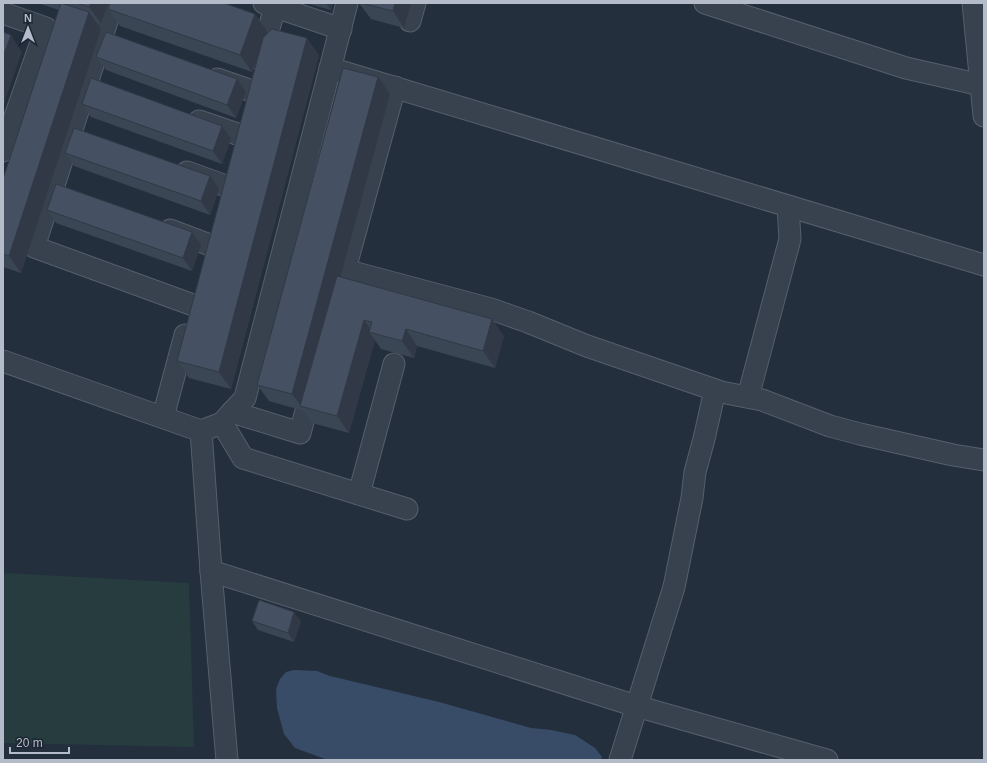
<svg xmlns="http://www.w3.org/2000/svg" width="987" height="763" font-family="Helvetica,sans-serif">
	<rect width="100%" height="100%" fill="#242f3e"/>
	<polygon fill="#263c3f" points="5,573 189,583 194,747 3,743 3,581"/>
	<polygon fill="#394c67" points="294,670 317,671 330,676 439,702 531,728 551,730 575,735 595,748 602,757 601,760 328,760 295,748 284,734 277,708 276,689 280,679 286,672"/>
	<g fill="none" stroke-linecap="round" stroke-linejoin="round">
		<g stroke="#565f6c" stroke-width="23">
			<g id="minor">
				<polyline points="113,3 34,247 193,305"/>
				<polyline points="264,3 341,29"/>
				<polyline points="705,3 906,68 981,85"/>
				<polyline points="973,3 984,116"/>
				<polyline points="3,13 46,28 3,151"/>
				<polyline points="410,21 415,3"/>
				<polyline points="260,60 275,7"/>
				<polyline points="330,68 984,265"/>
				<polyline points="217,79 252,91"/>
				<polyline points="199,121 240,135"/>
				<polyline points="187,172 226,186"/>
				<polyline points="170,230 210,245"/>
				<polyline points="345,270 491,309 528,322 587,346 721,392 762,400 830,426 860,434 953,455 984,460"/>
				<polyline points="341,284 395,87"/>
				<polyline points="3,361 201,431 211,571 227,760"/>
				<polyline points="748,397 790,239 788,206"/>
				<polyline points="232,412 300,433 313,385"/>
				<polyline points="163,417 185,335"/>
				<polyline points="222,423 243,458 407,509"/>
				<polyline points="201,431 222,423 245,398 347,3"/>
				<polyline points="359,494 394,364"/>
				<polyline points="211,571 636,706 827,760"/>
				<polyline points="620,760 674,587 692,498 695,472 704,439 715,390"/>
			</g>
		</g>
		<use href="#minor" stroke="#38414e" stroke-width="21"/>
	</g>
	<g fill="#3b4654">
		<polygon points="38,3 108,3 101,24 96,22 101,29 21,273 3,267 3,179 59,10"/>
		<polygon points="305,3 333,3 331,10"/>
		<polygon points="359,3 411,3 404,28 371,19"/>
		<polygon points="108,9 267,31 265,35 319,55 231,389 189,378 177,361 259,53 252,72 120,26"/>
		<polygon points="96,57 237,79 246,92 236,118 106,70"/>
		<polygon points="390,94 340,277 504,336 495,368 417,346 414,358 381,349 375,340 349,433 312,423 304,411 269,401 257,385"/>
		<polygon points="82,104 222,126 231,139 222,164 91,117"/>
		<polygon points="65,153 219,189 210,215 74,166"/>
		<polygon points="47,210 192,232 201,245 192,271 56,223"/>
		<polygon points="252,621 301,621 294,642 258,630"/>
	</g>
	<g fill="#303945">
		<polygon points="91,3 108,3 101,24 89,7"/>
		<polygon points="326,3 333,3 331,10"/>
		<polygon points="395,3 411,3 404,28 393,11"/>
		<polygon points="89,12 101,29 21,273 9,256"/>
		<polygon points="255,14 267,31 252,72 240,55"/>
		<polygon points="11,35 22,52 3,107 3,57"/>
		<polygon points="307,38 319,55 231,389 219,372"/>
		<polygon points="378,77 390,94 305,407 301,406 292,394"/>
		<polygon points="237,79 246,92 236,118 227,105"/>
		<polygon points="222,126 231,139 222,164 213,151"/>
		<polygon points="210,176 219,189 210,215 201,201"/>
		<polygon points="192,232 201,245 192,271 183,258"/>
		<polygon points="492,319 504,336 495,368 483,351"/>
		<polygon points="364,320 373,333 369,332 375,340 349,433 337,416"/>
		<polygon points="406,329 417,346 414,358 402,341"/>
		<polygon points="294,612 301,621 294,642 288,633"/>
	</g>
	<g fill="#455162" stroke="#303945">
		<polygon points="61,3 89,12 9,256 3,254 3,179"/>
		<polygon points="77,3 91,3 89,7"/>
		<polygon points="110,3 224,3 255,14 240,55 108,9"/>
		<polygon points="361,3 395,3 393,11"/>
		<polygon points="272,29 307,38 219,372 177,361 263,38"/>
		<polygon points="3,32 11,35 3,57"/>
		<polygon points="106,32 237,79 227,105 96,57"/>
		<polygon points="343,68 378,77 292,394 257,385"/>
		<polygon points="91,78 222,126 213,151 82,104"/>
		<polygon points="74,128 210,176 201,201 65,153"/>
		<polygon points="56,184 192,232 183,258 47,210"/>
		<polygon points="337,276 492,319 483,351 406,329 402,341 369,332 372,322 364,320 337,416 300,406"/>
		<polygon points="259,600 294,612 288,633 252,621"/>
	</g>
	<rect width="987" height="763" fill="none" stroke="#b4bcc9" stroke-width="8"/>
	<g transform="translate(28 28)" stroke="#1d2633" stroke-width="3" paint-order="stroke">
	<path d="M0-3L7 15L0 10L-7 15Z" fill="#b4bcc9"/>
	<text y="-6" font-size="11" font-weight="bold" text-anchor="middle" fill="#b4bcc9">N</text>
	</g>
	<path d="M10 747v6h59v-6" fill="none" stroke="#b4bcc9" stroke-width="2"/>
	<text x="16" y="747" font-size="12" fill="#b4bcc9" stroke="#1d2633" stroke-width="3" paint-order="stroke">20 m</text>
</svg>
